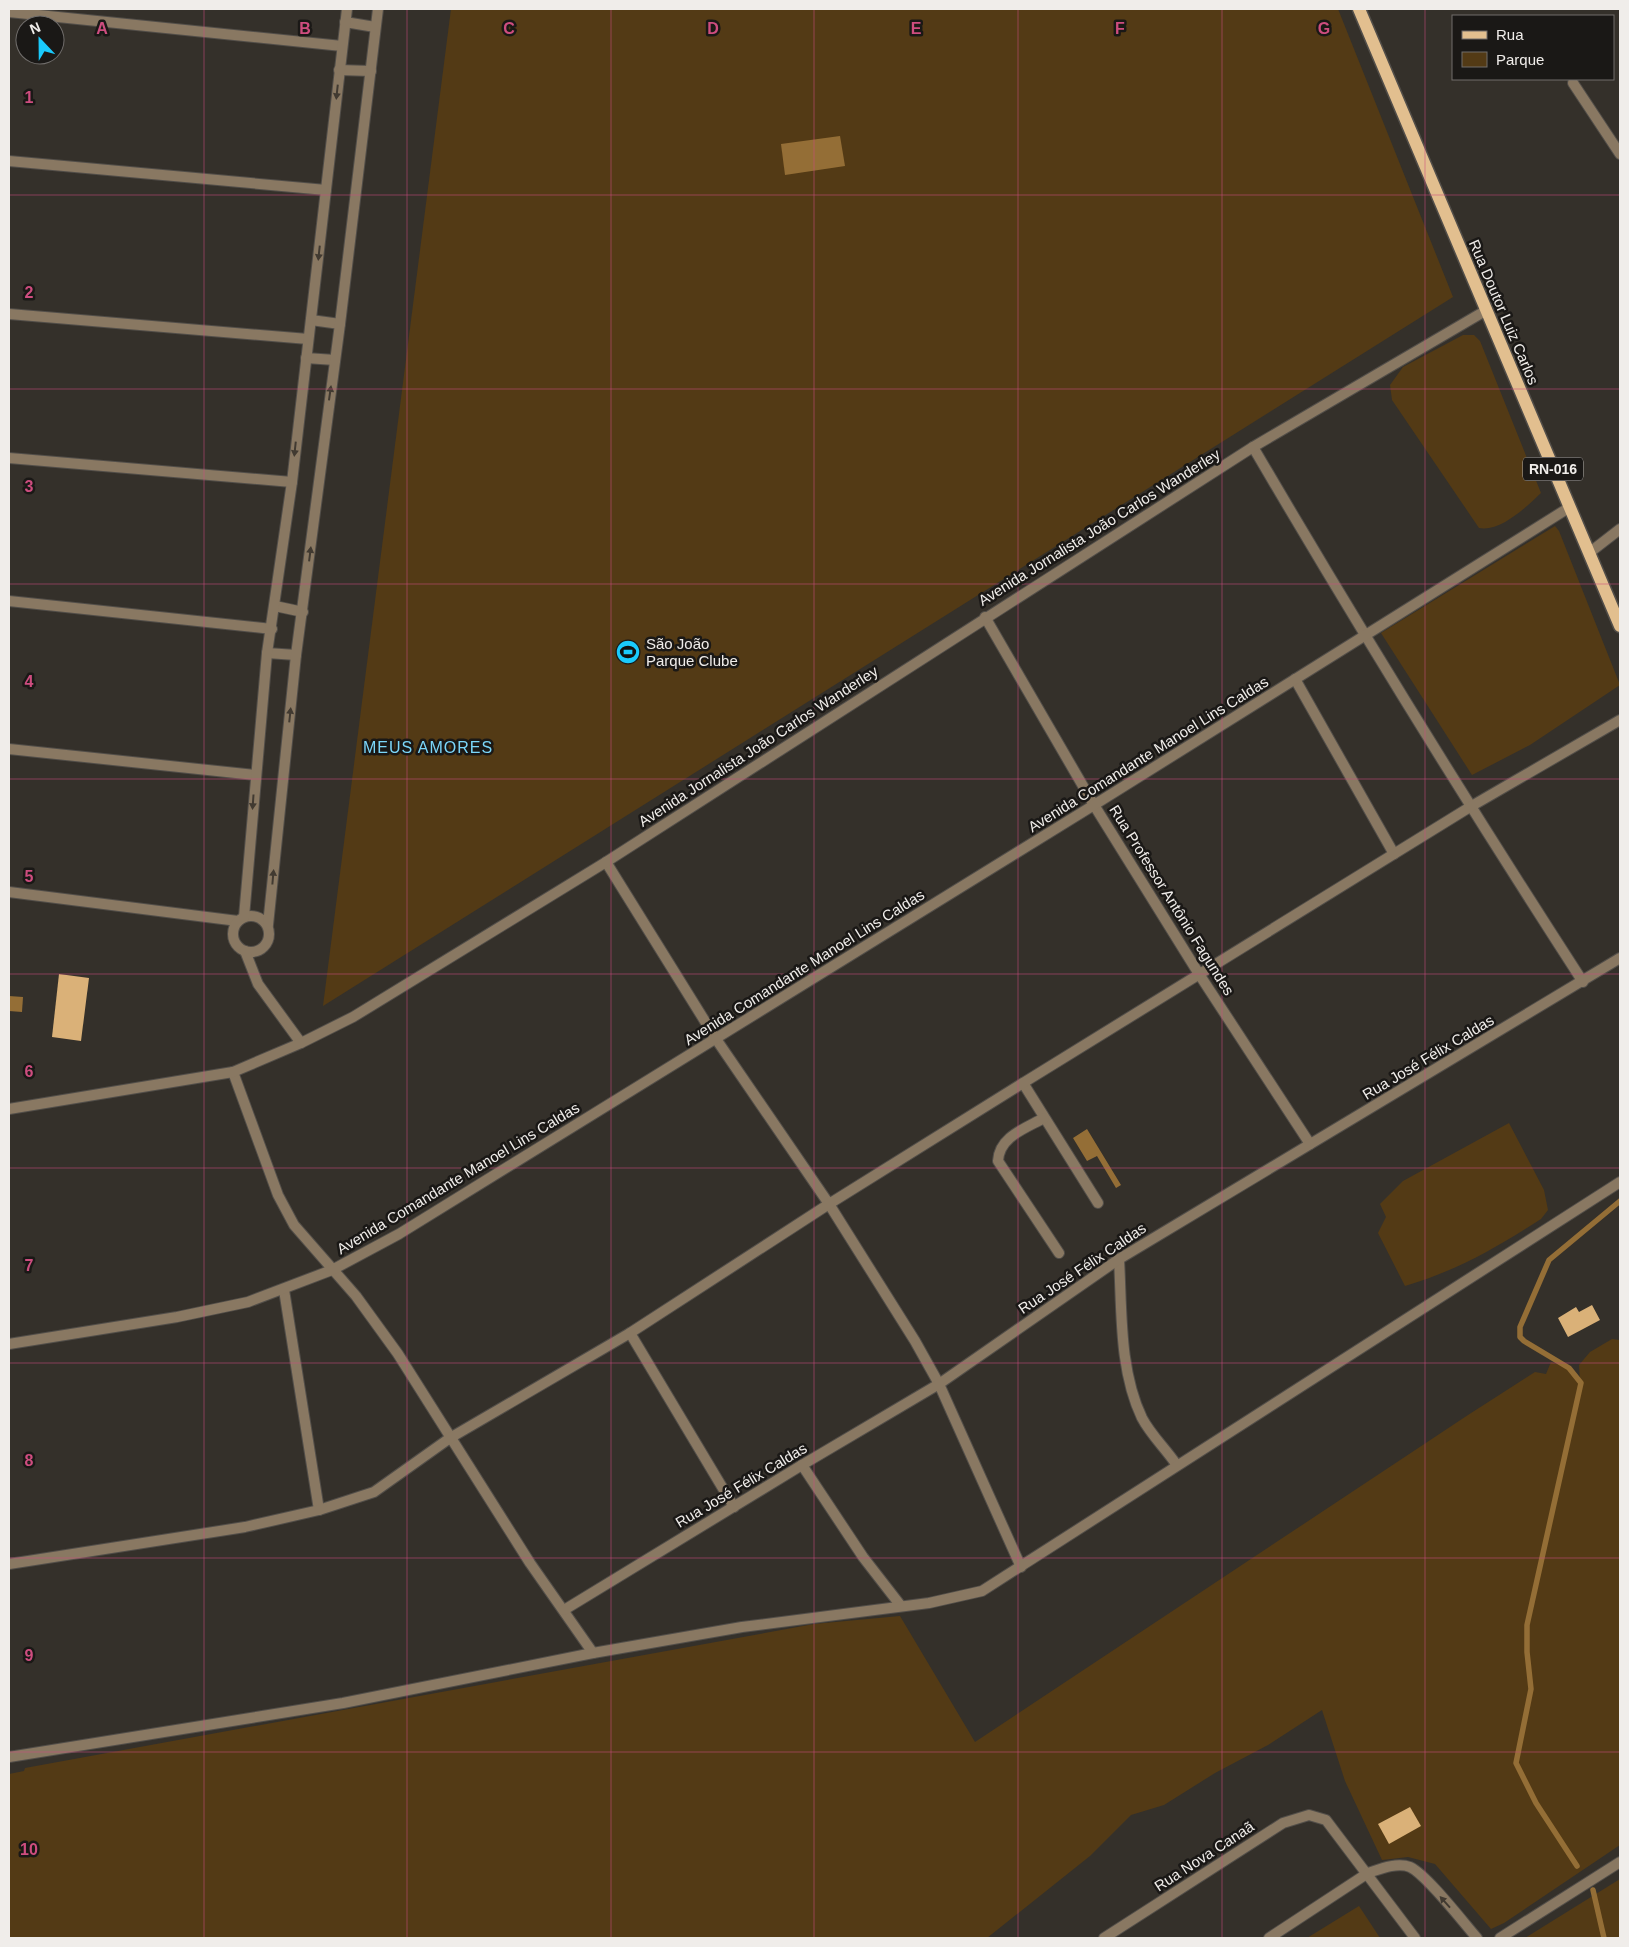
<svg xmlns="http://www.w3.org/2000/svg" width="1629" height="1947" font-family="Helvetica,sans-serif">
	<rect width="100%" height="100%" fill="#34302a"/>
	<g fill="#533a15">
		<polygon points="451,9 1338,9 1453,297 323,1006"/>
		<path d="M 1463,335 L 1474,335 L 1480,341 L 1541,493 C 1526,507 1501,532 1479,528 L 1392,400 L 1390,385 L 1403,367 Z"/>
		<polygon points="1555,526 1559,531 1620,685 1530,745 1472,775 1381,633"/>
		<path d="M 1509,1123 L 1544,1190 L 1548,1210 L 1541,1219 C 1494,1249 1458,1270 1405,1286 L 1378,1233 L 1386,1217 L 1380,1204 L 1403,1181 Z"/>
		<polygon points="1612,1339 1620,1340 1620,1845 1504,1923 1491,1929 1435,1864 1408,1857 1382,1860 1345,1781 1322,1710 1268,1745 1215,1773 1164,1805 1131,1815 1090,1856 987,1938 9,1938 9,1774 24,1771 25,1768 814,1624 900,1616 975,1742 1468,1415 1535,1372 1546,1374 1551,1362 1569,1368 1580,1381 1579,1365 1590,1352"/>
		<polygon points="1620,1879 1620,1938 1525,1938"/>
		<polygon points="1359,1906 1380,1938 1307,1938"/>
	</g>
	<g fill="#946e36">
		<polygon points="840,136 845,166 785,175 781,144"/>
		<polygon points="9,996 23,997 22,1012 9,1011"/>
		<polygon points="1087,1129 1121,1185 1116,1188 1097,1156 1087,1161 1073,1138"/>
	</g>
	<g fill="none" stroke-linecap="round" stroke-linejoin="round">
		<g stroke="#946e36" stroke-width="5.5">
			<polyline points="1577,1866 1536,1803 1516,1763 1531,1689 1527,1652 1527,1625 1581,1383 1569,1368 1524,1341 1520,1337 1520,1327 1549,1260 1620,1201"/>
			<polyline points="1593,1890 1604,1938"/>
		</g>
	</g>
	<g fill="#dab178">
		<polygon points="59,974 89,978 81,1041 52,1037"/>
		<polygon points="1592,1305 1600,1320 1568,1337 1558,1318 1576,1307 1579,1312"/>
		<polygon points="1410,1807 1421,1826 1389,1844 1378,1824"/>
	</g>
	<g fill="none" stroke-linecap="round" stroke-linejoin="round">
		<g stroke="#524e49" stroke-width="12">
			<g id="minor">
				<polyline points="9,12 342,46"/>
				<polyline points="345,22 375,27"/>
				<polyline points="339,70 371,71"/>
				<polyline points="1573,83 1620,154"/>
				<polyline points="9,161 326,190"/>
				<polyline points="9,314 308,339"/>
				<polyline points="311,320 340,324"/>
				<polyline points="306,358 335,360"/>
				<path d="M 1253,447 C 1359,628 1469,806 1583,982"/>
				<polyline points="9,458 292,482"/>
				<polyline points="1589,553 1620,529"/>
				<polyline points="9,601 272,629"/>
				<polyline points="275,606 303,612"/>
				<polyline points="985,617 1094,805 1199,974 1310,1144"/>
				<polyline points="267,653 296,655"/>
				<polyline points="1295,679 1394,854"/>
				<polyline points="9,749 255,775"/>
				<polyline points="606,862 716,1039 829,1204 915,1341 939,1384 1021,1567"/>
				<polyline points="9,892 238,921"/>
				<circle cx="251" cy="934" r="18"/>
				<polyline points="244,917 267,653 292,482 347,9"/>
				<polyline points="268,925 296,655 340,324 378,9"/>
				<polyline points="245,951 258,984 301,1043"/>
				<polyline points="233,1072 278,1195 294,1225 356,1296 398,1354 530,1563 593,1653"/>
				<polyline points="1023,1083 1098,1203"/>
				<polyline points="9,1109 233,1072 301,1043 353,1017 606,862 1253,447 1485,311"/>
				<path d="M 1044,1118 C 1024,1129 999,1137 998,1161 L 1059,1253"/>
				<path d="M 1119,1259 C 1122,1311 1119,1370 1142,1418 C 1151,1435 1165,1448 1176,1464"/>
				<polyline points="284,1290 319,1510"/>
				<polyline points="630,1333 734,1507"/>
				<polyline points="9,1344 177,1317 248,1302 332,1270 399,1234 1094,805 1570,507"/>
				<polyline points="802,1465 863,1557 901,1606"/>
				<polyline points="9,1564 245,1527 319,1510 374,1492 450,1438 630,1333 829,1204 1023,1083 1470,807 1620,720"/>
				<polyline points="564,1610 802,1465 939,1384 1119,1259 1620,958"/>
				<polyline points="9,1757 343,1703 593,1653 742,1627 929,1603 982,1591 1620,1182"/>
				<polyline points="1104,1938 1283,1823 1309,1815 1326,1820 1415,1938"/>
				<path d="M 1269,1938 L 1368,1873 C 1380,1869 1397,1862 1410,1867 C 1427,1875 1463,1922 1477,1938"/>
				<polyline points="1500,1938 1620,1862"/>
			</g>
		</g>
		<g stroke="#524e49" stroke-width="15">
			<polyline id="primary" points="1359,9 1620,626"/>
		</g>
		<use href="#minor" stroke="#897862" stroke-width="10"/>
		<use href="#primary" stroke="#e2bf8f" stroke-width="12"/>
	</g>
	<defs><path id="oneway-solid" d="M-6-.8H1V-3.2L6.5 0L1 3.2V.8H-6Z" transform="scale(1.25)"/></defs>
	<g fill="#413a31">
		<use href="#oneway-solid" transform="translate(337 92) rotate(96)"/>
		<use href="#oneway-solid" transform="translate(319 253) rotate(96)"/>
		<use href="#oneway-solid" transform="translate(330 393) rotate(-82)"/>
		<use href="#oneway-solid" transform="translate(295 449) rotate(96)"/>
		<use href="#oneway-solid" transform="translate(310 554) rotate(-83)"/>
		<use href="#oneway-solid" transform="translate(290 715) rotate(-84)"/>
		<use href="#oneway-solid" transform="translate(253 802) rotate(94)"/>
		<use href="#oneway-solid" transform="translate(273 877) rotate(-85)"/>
		<use href="#oneway-solid" transform="translate(1445 1902) rotate(-132)"/>
	</g>
	<path fill="none" stroke="#ce4d7f" stroke-width="1" stroke-opacity="0.55" d="M 204,9 L 204,1938M 407,9 L 407,1938M 611,9 L 611,1938M 814,9 L 814,1938M 1018,9 L 1018,1938M 1222,9 L 1222,1938M 1425,9 L 1425,1938M 9,195 L 1620,195M 9,389 L 1620,389M 9,584 L 1620,584M 9,779 L 1620,779M 9,974 L 1620,974M 9,1168 L 1620,1168M 9,1363 L 1620,1363M 9,1558 L 1620,1558M 9,1752 L 1620,1752"/>
	<defs>
		<g id="stadium-disc" transform="scale(1.25)"><circle r="9.5" fill="#1acafc" stroke="#1a1816"/><path d="M0-5a6.5 5 0 1 0 0 10a6.5 5 0 1 0 0-10ZM-3.5-1.8h7v3.6h-7Z" fill="#111"/></g>
	</defs>
	<g fill-rule="evenodd">
		<use href="#stadium-disc" x="628" y="652"/>
	</g>
	<g text-anchor="middle" dominant-baseline="central" stroke-width="5" stroke-linejoin="round" paint-order="stroke">
		<rect fill="#1a1816" stroke="#b0adaa" stroke-width="1" x="1523" y="457.5" width="60" height="23" rx="4"/>
		<g font-size="14" font-weight="bold" fill="#f0edea">
			<text x="1553" y="469">RN-016</text>
		</g>
		<g font-size="15" fill="#f0edea" stroke="#1a1816">
			<text transform="translate(1504 312) rotate(67)">Rua Doutor Luiz Carlos</text>
			<text transform="translate(1099 527) rotate(-32)">Avenida Jornalista João Carlos Wanderley</text>
			<text transform="translate(758 746) rotate(-33)">Avenida Jornalista João Carlos Wanderley</text>
			<text transform="translate(1148 754) rotate(-32)">Avenida Comandante Manoel Lins Caldas</text>
			<text transform="translate(1172 900) rotate(58)">Rua Professor Antônio Fagundes</text>
			<text transform="translate(804 967) rotate(-32)">Avenida Comandante Manoel Lins Caldas</text>
			<text transform="translate(1428 1057) rotate(-31)">Rua José Félix Caldas</text>
			<text transform="translate(458 1178) rotate(-31)">Avenida Comandante Manoel Lins Caldas</text>
			<text transform="translate(1082 1268) rotate(-34)">Rua José Félix Caldas</text>
			<text transform="translate(741 1485) rotate(-31)">Rua José Félix Caldas</text>
			<text transform="translate(1204 1856) rotate(-33)">Rua Nova Canaã</text>
		</g>
		<g font-size="15" fill="#f0edea" stroke="#1a1816" text-anchor="start">
			<text x="646" y="643">São João<tspan x="646" dy="17">Parque Clube</tspan></text>
		</g>
		<g font-size="16" letter-spacing="1" fill="#7bd6f9" stroke="#1a1816">
			<text x="428" y="747">MEUS AMORES</text>
		</g>
	</g>
	<g font-size="16" text-anchor="middle" font-weight="bold" fill="#ce4d7f" stroke="#1a1816" stroke-width="5" stroke-linejoin="round" paint-order="stroke">
		<text x="102" y="34">A</text>
		<text x="305" y="34">B</text>
		<text x="509" y="34">C</text>
		<text x="713" y="34">D</text>
		<text x="916" y="34">E</text>
		<text x="1120" y="34">F</text>
		<text x="1324" y="34">G</text>
		<text x="29" y="103">1</text>
		<text x="29" y="298">2</text>
		<text x="29" y="492">3</text>
		<text x="29" y="687">4</text>
		<text x="29" y="882">5</text>
		<text x="29" y="1077">6</text>
		<text x="29" y="1271">7</text>
		<text x="29" y="1466">8</text>
		<text x="29" y="1661">9</text>
		<text x="29" y="1855">10</text>
	</g>
	<rect width="1629" height="1947" fill="none" stroke="#f0edea" stroke-width="20"/>
	<rect x="1452" y="15" width="162" height="65" fill="#1a1816" stroke="#706d6b"/>
	<rect x="1462" y="31" width="25" height="8" fill="#e2bf8f" stroke="#706d6b"/>
	<text x="1496" y="40" font-size="15" fill="#f0edea">Rua</text>
	<rect x="1462" y="52" width="25" height="15" fill="#533a15" stroke="#706d6b"/>
	<text x="1496" y="65" font-size="15" fill="#f0edea">Parque</text>
	<g transform="translate(40 40) rotate(338)"><circle r="24" fill="#1a1816" stroke="#706d6b"/>
	<path d="M0-4L9 19L0 12L-9 19Z" fill="#1acafc"/>
	<text y="-8" font-size="14" font-weight="bold" text-anchor="middle" fill="#f0edea">N</text>
	</g>
</svg>
